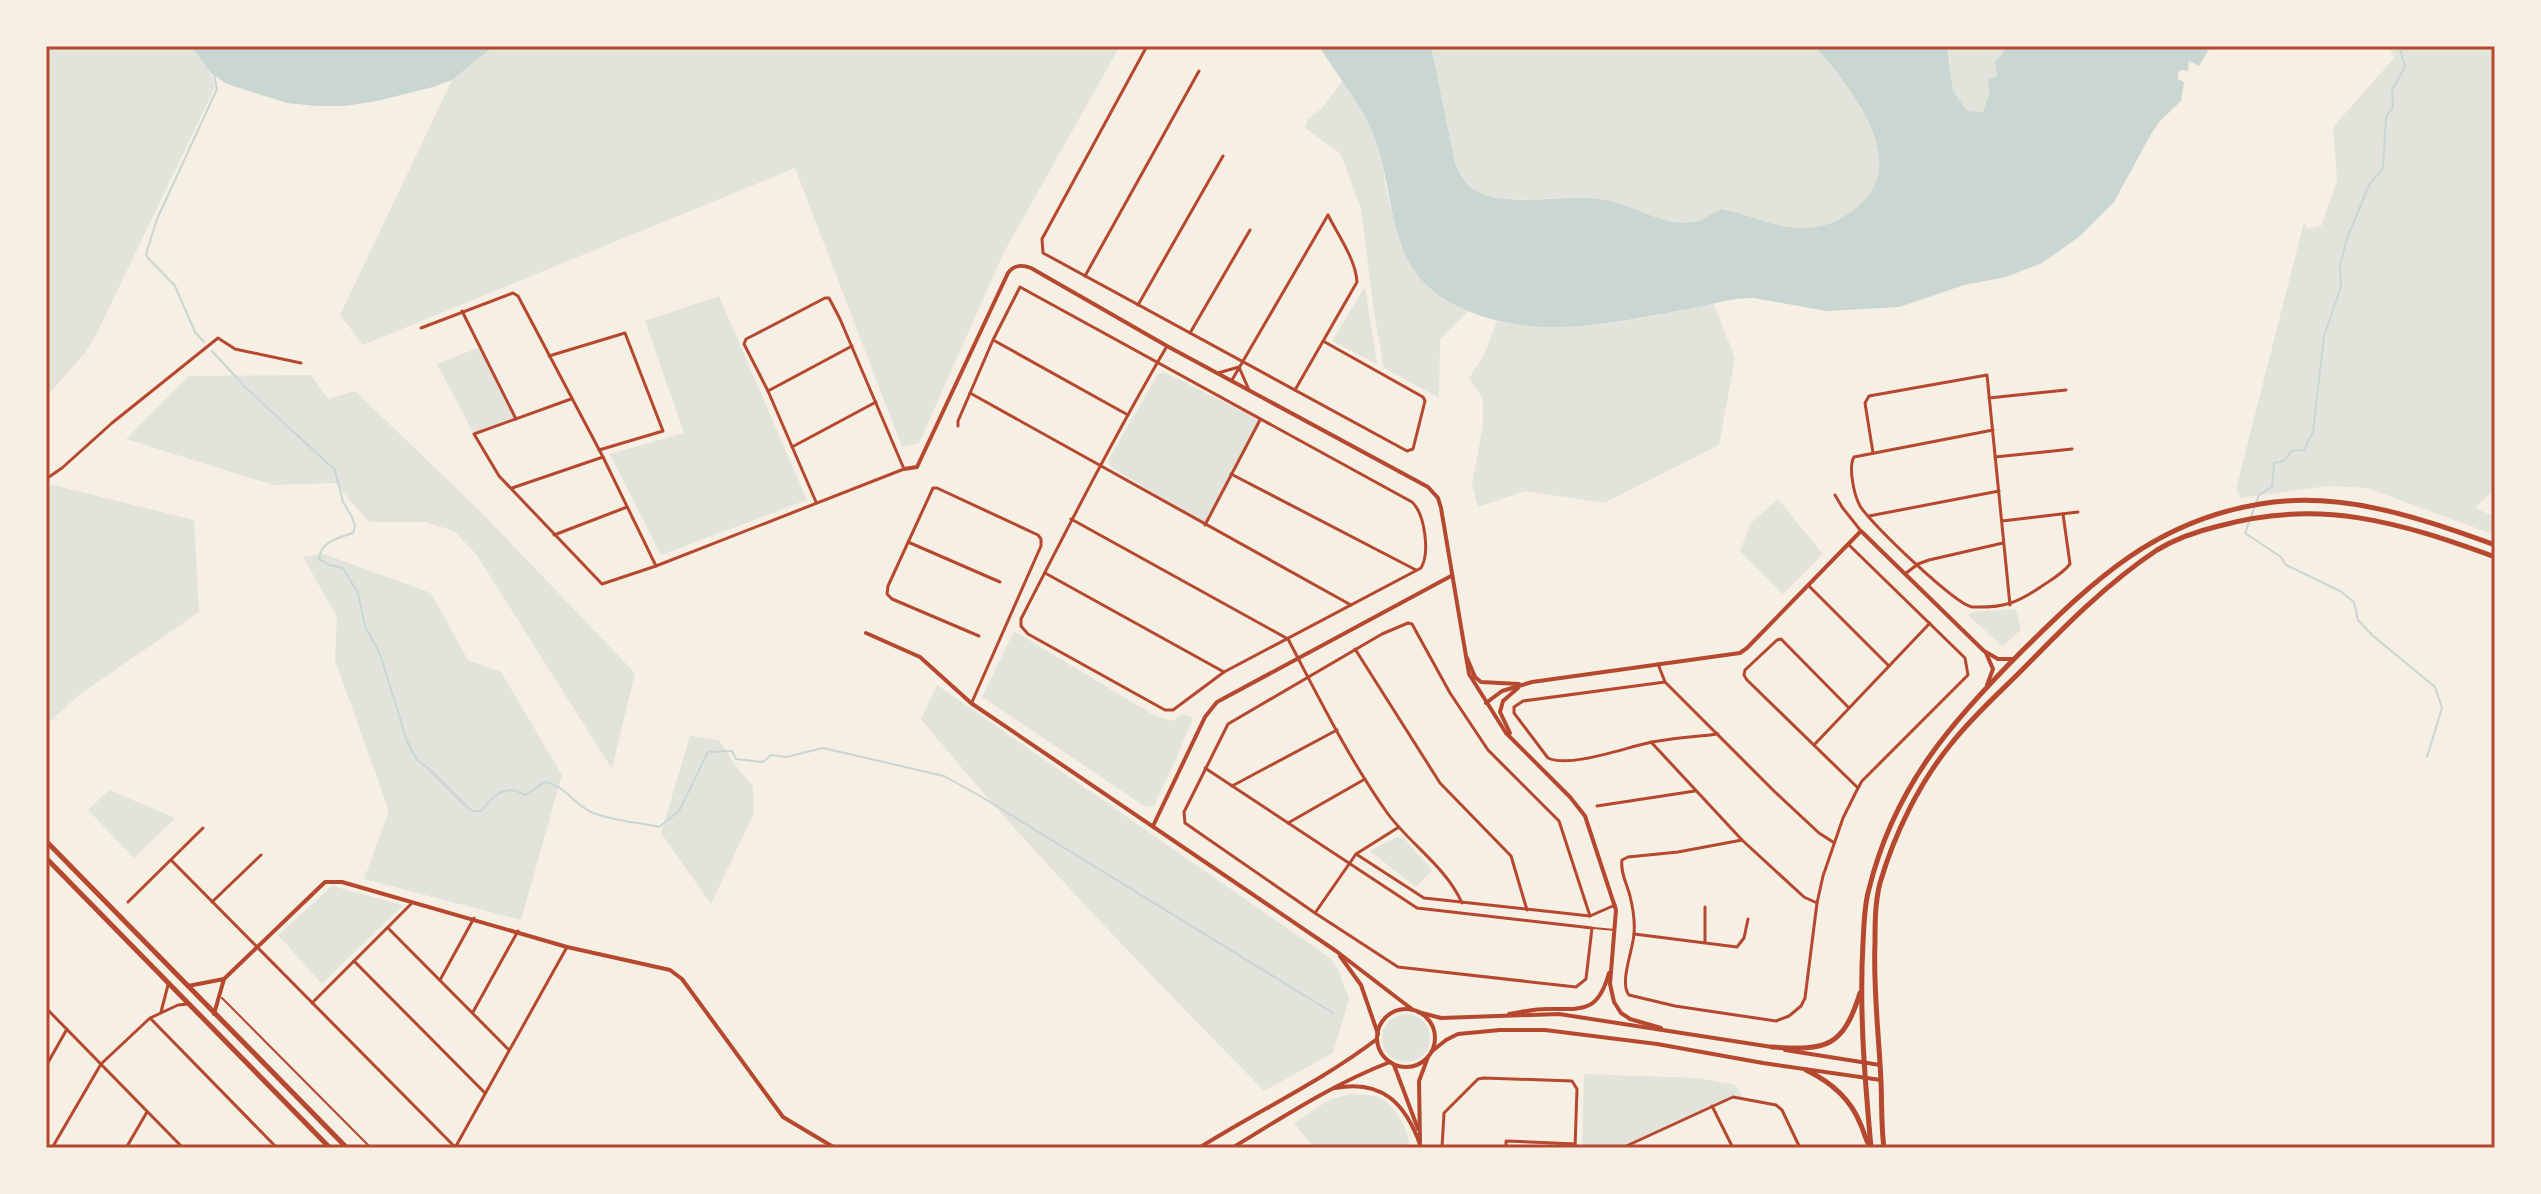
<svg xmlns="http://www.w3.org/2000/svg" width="2541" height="1194" font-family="'Playfair Display',serif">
	<rect width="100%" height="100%" fill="#f6efe4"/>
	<g fill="#e2e4dc">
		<polygon points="46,46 191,46 211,73 215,87 96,335 85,353 46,397"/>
		<polygon points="494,46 1120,46 1004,252 919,443 902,447 795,168 363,345 340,315 452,80"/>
		<path d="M 1431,46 L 1815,46 C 1848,88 1916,162 1855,210 C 1837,224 1821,228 1798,228 C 1771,227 1747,213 1721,209 C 1711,212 1705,221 1694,222 C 1661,227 1630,204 1599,199 C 1563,193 1524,205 1488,196 C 1470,191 1462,180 1455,163 Z"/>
		<polygon points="1948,46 2008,46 1995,62 1997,76 1984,112 1967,111 1953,91"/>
		<polygon points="2389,46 2495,46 2495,489 2475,508 2495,517 2495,535 2367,488 2328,486 2241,498 2236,489 2304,222 2307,229 2321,226 2337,181 2333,127 2394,58"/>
		<path d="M 1343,80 C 1360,103 1374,129 1381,158 C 1384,167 1384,178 1386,188 C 1393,218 1405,261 1426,284 C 1438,297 1453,304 1468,311 L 1440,339 L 1439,398 L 1384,368 L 1374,312 L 1361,209 L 1341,154 L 1305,128 L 1307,120 L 1321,109 Z"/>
		<polygon points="1365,287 1377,364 1332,341"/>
		<polygon points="719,296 807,500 661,555 610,454 684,433 645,321"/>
		<path d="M 1713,302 L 1735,358 L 1719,445 L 1604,503 L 1525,491 L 1478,507 L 1472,484 L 1483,425 L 1483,399 L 1469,378 L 1485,353 L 1497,321 C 1564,336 1646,320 1713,302 Z"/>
		<polygon points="480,347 516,419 474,434 437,364"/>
		<polygon points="1164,372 1260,420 1205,525 1110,466 1109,459 1158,374"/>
		<polygon points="311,375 328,399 355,391 481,512 635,673 612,769 476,554 454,531 425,522 369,522 335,483 273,485 126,439 189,376"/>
		<polygon points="53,485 194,520 199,612 79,695 46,725 46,487"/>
		<polygon points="1778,499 1823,554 1783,594 1740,551 1750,524"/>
		<polygon points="324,554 431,593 468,660 501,672 562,775 521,920 364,879 389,811 335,660 337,617 303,557"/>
		<polygon points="2016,609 2021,630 2002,646 1968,615 1972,612"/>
		<polygon points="1014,631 1157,717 1173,721 1182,714 1193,718 1174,764 1154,805 1146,807 982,697"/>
		<path d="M 937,685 L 1330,958 L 1338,969 L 1349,999 L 1333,1053 L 1264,1091 C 1146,970 1028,850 921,719 Z"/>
		<polygon points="690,736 719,740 737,768 753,786 754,813 711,904 661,833"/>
		<polygon points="109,790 175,818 134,858 88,810"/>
		<polygon points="1396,837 1404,838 1432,870 1416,887 1370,851"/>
		<polygon points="332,886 403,905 322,984 278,935"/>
		<circle cx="1406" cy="1038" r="24"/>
		<polygon points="1584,1074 1698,1078 1735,1085 1744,1099 1733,1097 1622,1148 1582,1148"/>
		<path d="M 1351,1094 C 1359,1095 1371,1094 1379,1097 C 1397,1106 1408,1130 1410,1148 L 1314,1148 L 1294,1123 L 1329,1100 Z"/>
	</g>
	<g fill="#c9d6d2">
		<polygon points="191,46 494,46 452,80 433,87 377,101 345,106 317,106 287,103 227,84 211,73"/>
		<path d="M 1319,46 L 1431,46 L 1455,163 C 1462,180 1470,191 1488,196 C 1526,206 1567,193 1605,200 C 1635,205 1662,227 1694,222 C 1705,221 1711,212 1721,209 C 1747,213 1771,227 1798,228 C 1821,228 1836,224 1855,209 C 1915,163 1849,87 1815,46 L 1947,46 L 1953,91 L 1967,111 L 1983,112 L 1990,91 L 1988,88 L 1989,79 L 1997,76 L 1995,62 L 2008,46 L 2211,46 L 2199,66 L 2189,61 L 2188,71 L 2182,70 L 2178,72 L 2178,79 L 2184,82 L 2181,101 L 2160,121 L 2151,134 L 2114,202 L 2080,236 L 2042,263 L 2006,277 L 1964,285 L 1899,307 L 1826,311 L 1754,298 L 1736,299 C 1716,302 1697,308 1677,311 C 1603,325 1528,341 1457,306 C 1438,297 1419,281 1409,262 C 1388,221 1390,175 1373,133 C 1360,101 1337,76 1319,46 Z"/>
	</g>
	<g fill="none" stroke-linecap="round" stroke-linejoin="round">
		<g stroke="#c9d6d2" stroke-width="2">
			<polyline points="2399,46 2405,66 2392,91 2393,107 2386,117 2383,168 2369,185 2346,241 2340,266 2341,287 2324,336 2313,432 2304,450 2291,451 2284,461 2274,463 2272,487 2259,495 2245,533 2281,557 2286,565 2340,591 2354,602 2358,620 2372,635 2435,687 2442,708 2427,757"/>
			<polyline points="204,342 195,332 175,286 148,258 146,254 157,219 217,89 214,75"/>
			<path d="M 212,351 L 245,387 L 335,470 L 343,502 L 352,517 L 355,526 L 353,533 C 338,538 321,541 319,559 L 329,565 L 343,568 L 358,593 L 365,626 L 380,654 L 407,741 L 417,760 L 428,768 L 468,808 L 473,811 L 481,811 C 493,795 506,783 525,795 L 545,782 C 564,785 574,804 591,812 C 611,821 637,822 659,827 L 679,811 L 708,752 L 732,751 L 736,759 L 763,762 L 771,755 L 786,757 L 823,748 L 944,776 L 980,796 L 1333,1013"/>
		</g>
		<g stroke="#b5482f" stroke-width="2">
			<polyline points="1593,928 1615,930"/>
			<polyline points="222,998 371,1148"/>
		</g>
		<g stroke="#b5482f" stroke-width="3">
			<polyline points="1147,46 1042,239 1043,253 1407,451 1413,449 1425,401 1423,397 1323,341"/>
			<polyline points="1085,276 1199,71"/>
			<polyline points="1138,305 1223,156"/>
			<polyline points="462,311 516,419"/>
			<polyline points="421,328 513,293 518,296 603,457 656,566"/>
			<polyline points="1190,333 1250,230"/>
			<polyline points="995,341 1128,415"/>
			<polyline points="549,356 625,333 663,431 599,450"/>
			<polyline points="1218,373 1239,367 1249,390"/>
			<polyline points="1232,380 1328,215"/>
			<path d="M 1295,390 L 1357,282 C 1356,260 1338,235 1328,215"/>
			<polyline points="768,391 852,346"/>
			<polyline points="970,393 1351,605"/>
			<polyline points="1989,398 2066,390"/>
			<polyline points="571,399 474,434 499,476 602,584 656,566 904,469 840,319 829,298 825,298 754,335 746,339 744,344 768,391 816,502"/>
			<path d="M 958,426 L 958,421 L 993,340 L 1020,287 L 1412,502 C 1425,514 1430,553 1421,568 L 1224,672 L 1173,710 L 1165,710 L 1028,634 L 1021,626 L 1021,619 C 1068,527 1115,435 1167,346"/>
			<path d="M 1993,430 L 1854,457 C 1848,467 1854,495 1860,506 C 1871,524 1955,604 1972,607 C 2005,608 2018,603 2045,584 C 2054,578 2063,573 2070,564 L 2063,514"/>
			<polyline points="792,447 876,402"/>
			<polyline points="1873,453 1865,403 1869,396 1987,375 2010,605"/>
			<polyline points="1995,457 2072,449"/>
			<polyline points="1231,474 1416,570"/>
			<polyline points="46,479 62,468 112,423 218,338 235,349 301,363"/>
			<polyline points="512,488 603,457"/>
			<polyline points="1835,495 1842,507 1861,531"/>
			<polyline points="1869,516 1999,491"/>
			<polyline points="1071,519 1288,639"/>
			<polyline points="2002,521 2078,512"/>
			<polyline points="1205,525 1260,420"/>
			<polyline points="554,535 627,507"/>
			<polyline points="908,542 1000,582"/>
			<polyline points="1045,573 1224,672"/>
			<polyline points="1905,574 1918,564 1929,560 2003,543"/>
			<polyline points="1808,585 1889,666"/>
			<path d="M 1288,639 C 1319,698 1349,759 1388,814 C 1411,845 1446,867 1462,903"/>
			<polyline points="1355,649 1440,783 1511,856 1527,910"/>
			<polyline points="1658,664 1665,682 1775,792 1819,833 1833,842"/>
			<path d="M 1665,682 L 1523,701 L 1514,707 L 1514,713 L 1548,758 C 1570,768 1624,748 1648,743 C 1671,738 1695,737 1718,734"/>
			<polyline points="972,702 1041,546 1041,539 1038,535 937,488 933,488 888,586 887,594 892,599 979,636"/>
			<polyline points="1849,708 1781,639 1777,640 1745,670 1744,675 1747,680 1858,788"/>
			<polyline points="1651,742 1742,840 1804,897 1817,903"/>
			<polyline points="1814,745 1930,623"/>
			<polyline points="1205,768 1417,908 1592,928 1586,979 1576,987 1398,967 1315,913 1185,823 1184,812 1228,724 1382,634 1408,623 1412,624 1450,693 1488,750 1559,821 1590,916"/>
			<polyline points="1232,786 1337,730"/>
			<polyline points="1597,806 1695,791"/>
			<polyline points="1288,823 1365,779"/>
			<path d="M 1742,840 L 1678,852 L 1628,857 L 1622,860 C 1620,872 1627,884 1630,896 C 1633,908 1635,922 1634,934 C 1633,950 1619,983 1629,995 L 1675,1006 L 1776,1021 L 1789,1016 L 1801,1006 L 1805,998 L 1817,903 L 1823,876 L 1843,818 L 1858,788 L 1862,781 L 1968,675 L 1965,658 L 1848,544"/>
			<polyline points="1356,854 1424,898 1590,916 1615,905"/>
			<polyline points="171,860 455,1147"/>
			<polyline points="128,902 203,828"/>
			<polyline points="212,902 261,855"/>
			<polyline points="1705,907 1705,942"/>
			<polyline points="1315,913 1356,854 1399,827"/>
			<polyline points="388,928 509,1050"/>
			<polyline points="1634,934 1737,947 1744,938 1748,919"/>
			<polyline points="354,961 485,1093"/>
			<polyline points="440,980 474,918"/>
			<polyline points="312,1003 411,904"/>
			<polyline points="46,1008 183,1148"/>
			<polyline points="161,1012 168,985"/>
			<polyline points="473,1012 518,931"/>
			<polyline points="151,1019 277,1148"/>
			<polyline points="46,1066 67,1029"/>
			<polyline points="1712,1106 1733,1148"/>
			<polyline points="456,1146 567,947"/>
			<polyline points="52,1148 101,1064 150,1018 178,1005 188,1004"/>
			<polyline points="126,1148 147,1112"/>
			<polyline points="1442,1148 1444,1113 1478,1079 1484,1078 1572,1081 1577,1089 1575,1148"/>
			<polyline points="1506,1148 1506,1141 1575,1144"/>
			<polyline points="1622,1148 1733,1097 1776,1105 1782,1110 1800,1148"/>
		</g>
		<g stroke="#b5482f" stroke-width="4">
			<path d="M 904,469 L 917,467 L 1008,273 C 1014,265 1021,264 1031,268 L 1167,346 L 1428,487 L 1438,498 L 1441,508 L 1469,674 L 1506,733 L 1570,797 L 1585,816 L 1616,910 L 1610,984 L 1614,1002 L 1621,1013 L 1630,1019 L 1661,1028"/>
			<polyline points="866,633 920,657 971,703 1336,951 1413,1010"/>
			<polyline points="1986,653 1993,669 1987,685"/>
			<polyline points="1467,658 1475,677 1481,682 1519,684"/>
			<polyline points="1486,703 1502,691 1532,682 1740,653 1747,648 1861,531 1984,651 1998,659 2013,659"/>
			<polyline points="1510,733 1500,712 1503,701 1518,688"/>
			<polyline points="1153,826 1205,717 1217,702 1451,576"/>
			<polyline points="1340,956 1361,985 1378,1034"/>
			<polyline points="188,986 224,979"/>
			<polyline points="214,1014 224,979 325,882 342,882 567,947 670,970 682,979 783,1117 835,1148"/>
			<path d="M 1509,1014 C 1522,1012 1534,1009 1547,1009 C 1583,1009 1598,1013 1609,973"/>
			<polyline points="1394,1065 1418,1129"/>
			<polyline points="1420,1142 1419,1081 1428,1057"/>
		</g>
		<g stroke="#b5482f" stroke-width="4">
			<circle cx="1406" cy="1038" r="29"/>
			<polyline points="1418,1012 1441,1018 1559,1014 1772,1047"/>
			<polyline points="1785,1050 1880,1065"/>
			<polyline points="1431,1052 1446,1040 1458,1034 1500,1030 1545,1030 1657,1044 1763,1063 1881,1080"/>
			<path d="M 1335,1088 C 1383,1079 1406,1104 1421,1147"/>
			<path d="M 1199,1148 C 1258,1111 1322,1081 1377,1039"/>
			<path d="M 1232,1148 C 1283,1117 1333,1084 1390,1062"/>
		</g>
		<g stroke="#b5482f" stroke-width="5">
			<path d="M 1772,1047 C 1827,1051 1843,1047 1860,993"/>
			<path d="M 1806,1070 C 1831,1082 1850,1098 1860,1123 C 1864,1131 1865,1139 1870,1147"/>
			<path d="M 1871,1148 C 1865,1080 1859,1011 1863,943 C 1864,926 1864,906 1869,889 C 1894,787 1951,722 2023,650 C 2095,579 2156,521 2260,504 C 2341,490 2420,518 2495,545"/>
			<path d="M 1884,1148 C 1881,1126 1882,1104 1881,1082 C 1879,1035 1873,990 1875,943 C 1875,924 1875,902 1880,883 C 1894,835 1919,783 1951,744 C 1972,717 1998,694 2022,670 C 2064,627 2106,584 2157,550 C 2175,539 2198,531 2219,526 C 2320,498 2399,522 2495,557"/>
		</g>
		<g stroke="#b5482f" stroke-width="5">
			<polyline points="46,841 347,1148"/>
			<polyline points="46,858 330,1148"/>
		</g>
	</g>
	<rect width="2541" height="1194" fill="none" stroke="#f6efe4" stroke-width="96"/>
	<rect x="48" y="48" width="2445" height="1098" fill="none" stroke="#b5482f" stroke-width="3"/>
</svg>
